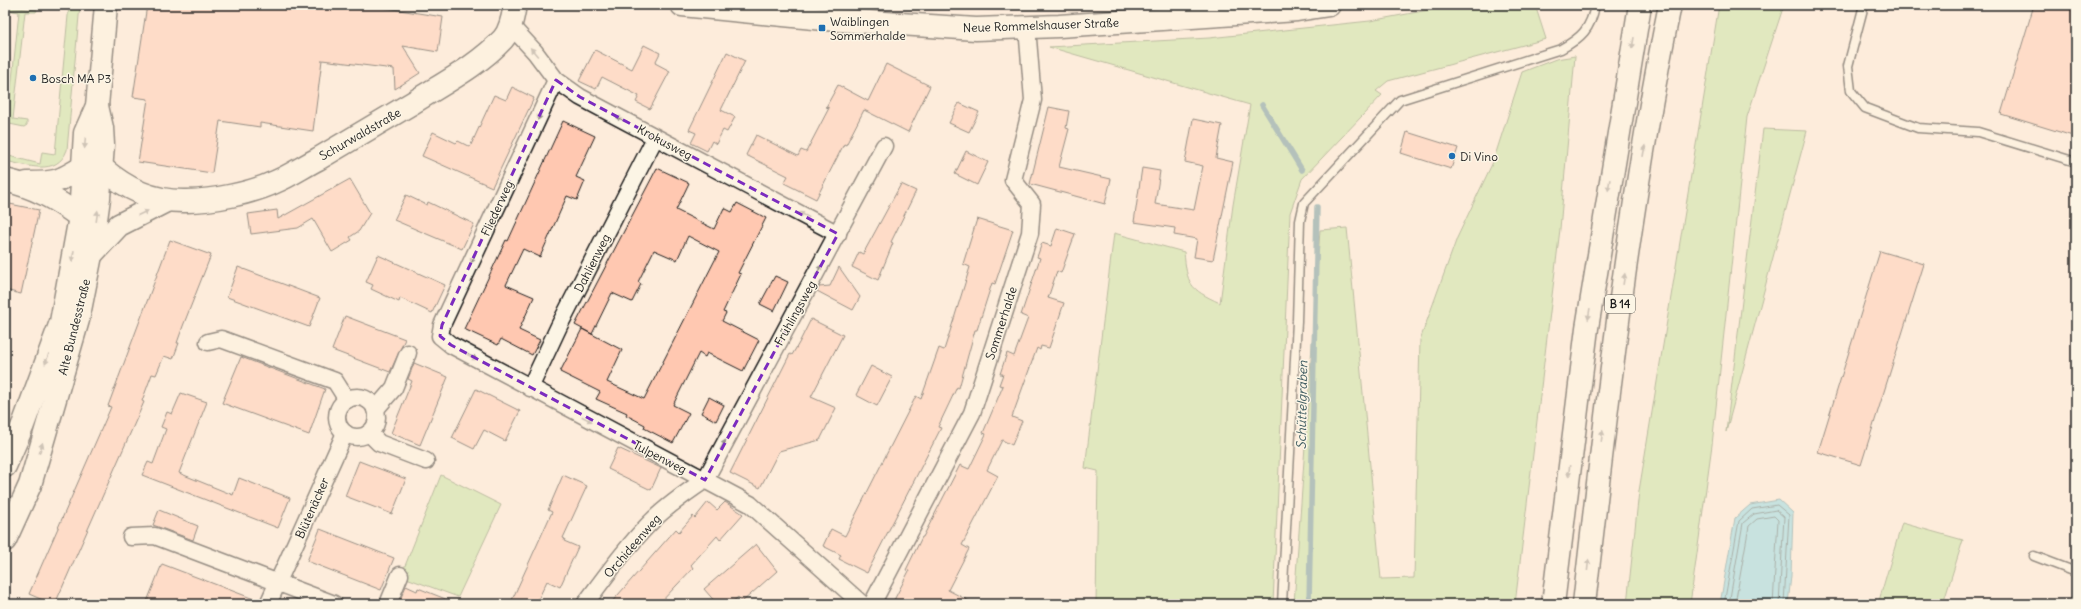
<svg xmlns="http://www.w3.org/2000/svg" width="2081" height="609" font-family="Delius,sans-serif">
	<rect width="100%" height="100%" fill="#fdecdb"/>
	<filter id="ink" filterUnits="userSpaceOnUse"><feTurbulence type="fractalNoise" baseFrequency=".025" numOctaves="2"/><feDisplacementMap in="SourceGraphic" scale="8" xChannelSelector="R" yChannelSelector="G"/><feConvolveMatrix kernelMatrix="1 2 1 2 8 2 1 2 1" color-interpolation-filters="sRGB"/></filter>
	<g filter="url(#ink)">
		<g fill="#bfe39d" stroke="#6e805c">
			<path d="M 69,5 L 80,5 L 67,150 C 57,177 27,165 5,161 L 5,155 L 40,164 L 42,152 L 55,154 Z"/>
			<path d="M 1455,5 L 1535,5 L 1546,39 L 1388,81 L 1376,91 L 1382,95 L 1302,179 L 1290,213 L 1273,604 L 1096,604 L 1098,471 L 1085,468 L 1114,233 L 1184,252 C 1187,284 1189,289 1220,303 L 1233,205 L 1250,105 L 1049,47 L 1209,38 L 1370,21 Z"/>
			<polygon points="1719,5 1784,5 1747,117 1712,445 1690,604 1627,604 1639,491"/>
			<polygon points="8,7 37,10 36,12 25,12 13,119 27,121 27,125 24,127 5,123 5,118 8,118 19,12 7,10"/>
			<polygon points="1575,56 1560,229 1515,604 1294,604 1320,230 1347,228 1381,579 1414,578 1420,340 1457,238 1493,162 1522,72 1556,59"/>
			<polygon points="1763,129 1807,131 1726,432"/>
			<polygon points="441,475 501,505 458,597 401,576"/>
			<polygon points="1902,523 1963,540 1943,604 1878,604"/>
		</g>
		<polygon fill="#87d6e5" stroke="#5c8c95" points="1779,500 1793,513 1791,576 1788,604 1720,604 1735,518 1750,505"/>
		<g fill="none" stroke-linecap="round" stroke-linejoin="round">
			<g stroke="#47666c" stroke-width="1">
				<polyline points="1724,604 1739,521 1752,509 1777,505 1789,515 1784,604"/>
				<polyline points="1729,604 1743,523 1754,514 1776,510 1784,517 1779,604"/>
				<polyline points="1735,604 1749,526 1757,519 1774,516 1778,520 1773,604"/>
			</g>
			<g stroke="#5c8c95" stroke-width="5.5">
				<polyline points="1262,105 1302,170"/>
				<polyline points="1309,604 1317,207"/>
			</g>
		</g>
		<g fill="#ffc8b1" stroke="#1c1c1c">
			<polygon points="147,5 259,5 296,10 297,5 368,5 443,17 438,52 403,46 420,73 395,89 394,69 322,60 313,131 260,123 260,127 220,121 212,173 138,162 148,99 133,97"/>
			<polygon points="2034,5 2076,5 2076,137 2001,114"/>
			<polygon points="644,45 660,53 655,63 670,71 650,109 636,102 639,96 602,77 596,89 579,81 595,50 632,69"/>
			<polygon points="727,52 745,61 721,110 735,117 727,132 723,130 716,144 712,141 707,151 691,143 696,133 689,130"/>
			<polygon points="886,64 930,86 908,132 864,110 846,145 844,144 816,199 784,183 788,176 746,155 756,135 798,156 801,150 806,152 829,108 826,107 838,85 868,101"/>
			<polygon points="512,87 534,98 492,187 422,156 433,132 456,143 458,141 470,147 494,95 506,100"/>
			<polygon points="959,103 979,112 969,132 949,123"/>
			<polygon points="1049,107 1069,111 1066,128 1069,129 1059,167 1111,179 1105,204 1030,184"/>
			<polygon points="1193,119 1222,125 1216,158 1233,162 1213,260 1194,257 1197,239 1174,235 1175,228 1134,222 1142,168 1160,171 1155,204 1194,210 1203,166 1185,162"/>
			<polygon points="563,121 595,136 576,177 585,181 577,200 567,196 540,257 523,249 506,285 534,297 519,330 540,340 532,355 501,339 498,345 464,329 506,240 508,241"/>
			<polygon points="1407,132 1458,148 1451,169 1401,153"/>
			<polygon points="966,151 988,162 977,185 955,174"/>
			<polygon points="657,168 689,183 676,210 714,229 724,208 732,212 737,203 766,218 738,273 741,274 723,312 726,313 722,321 759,340 743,371 707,353 705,357 699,353 673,405 689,413 673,443 644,428 645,425 626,415 627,413 596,399 600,392 560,372 582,329 622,350 607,382 644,399 719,252 688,236 677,260 654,250 638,282 641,284 632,302 612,293 592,334 575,325"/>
			<polygon points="350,179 370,213 359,231 350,237 352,240 332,252 313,219 298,228 251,234 248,214 277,210 278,219"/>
			<polygon points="901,184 916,191 891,242 893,243 878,280 852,267 859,252 863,254"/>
			<polygon points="406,195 427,205 428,202 474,224 462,249 394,220"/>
			<polygon points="5,203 39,210 21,294 5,290"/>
			<polygon points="977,219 1013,230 995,284 992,283 977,330 975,330 959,388 957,387 938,427 941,428 867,573 839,559 841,555 823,546 831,529 845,536 916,396 921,399 939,348 944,350 953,322 970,267 963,264"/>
			<polygon points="1057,228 1075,234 1061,273 1057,271 1048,298 1064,303 1049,348 1041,346 1040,350 1037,348 1012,417 1022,421 1012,445 1002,440 987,470 998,476 962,545 969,549 948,590 975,604 892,604 909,571 906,570 922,537 923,537 960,465 969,469 986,434 983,433 1003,386 999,385 1003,374 1000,374 1007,353 1014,356 1028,318 1021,315 1040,258 1037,257 1042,243 1051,246"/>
			<polygon points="170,240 211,255 183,326 177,343 179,343 173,359 164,356 156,375 152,374 142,401 144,402 55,604 52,604 29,594 111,407 108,406"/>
			<polygon points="1880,251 1924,264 1861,465 1818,452"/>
			<polygon points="378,255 445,285 432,313 400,298 399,302 371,289 373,285 366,282"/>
			<polygon points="238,267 320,298 309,327 227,297"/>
			<polygon points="839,267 860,297 853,310 817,291 819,287 830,286"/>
			<polygon points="775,276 788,282 774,311 760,304"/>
			<polygon points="345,316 405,339 390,372 332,350"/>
			<polygon points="811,319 843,335 811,397 836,408 820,440 779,451 760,488 730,473 790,354 792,355 799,343"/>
			<polygon points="241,357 325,389 309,435 222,403"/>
			<polygon points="414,363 448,377 420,445 391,433 412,381 408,379"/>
			<polygon points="871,366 892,377 877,406 856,395"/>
			<polygon points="476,389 520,411 505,441 484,430 474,449 452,438"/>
			<polygon points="181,393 207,402 179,473 233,495 239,478 290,498 278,528 142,475 148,462 153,464 166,429 161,427 167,412 172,414"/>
			<polygon points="709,397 724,405 716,421 701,413"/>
			<polygon points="618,448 661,468 651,490 608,469"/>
			<polygon points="359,461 406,479 392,514 345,496"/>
			<polygon points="563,475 587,486 563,538 565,539 564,541 578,547 560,587 547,581 536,604 521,604 512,600 552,512 548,510"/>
			<polygon points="708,502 717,510 725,502 743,514 720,540 717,536 691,565 693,568 659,604 610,604 676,529 679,532 693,516 695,518"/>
			<polygon points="159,510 198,526 193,540 153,525"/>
			<polygon points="320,529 394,558 381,590 307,561"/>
			<polygon points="756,544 777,571 742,602 738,597 730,604 717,604 704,589"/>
			<polygon points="162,564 259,601 259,604 146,604"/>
			<polygon points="406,586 417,591 418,588 458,604 398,604"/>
		</g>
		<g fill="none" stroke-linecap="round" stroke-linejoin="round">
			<g stroke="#1c1c1c" stroke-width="11">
				<g id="lane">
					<polyline points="1864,5 1848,66 1851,91 1865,108 1918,128 1978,132 2076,162"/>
					<polyline points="2034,556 2076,572"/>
					<path d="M 1282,604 L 1297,321 L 1300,221 L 1304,203 L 1400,100 L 1561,49 C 1581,38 1591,29 1595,5"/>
				</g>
			</g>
			<g stroke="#1c1c1c" stroke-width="19">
				<g id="street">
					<polyline points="511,26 535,52 556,80 580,97 838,234"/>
					<polyline points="556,80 442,325 440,336 451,345 750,504 862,604"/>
					<polyline points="208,342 221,339 335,381 347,400"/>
					<polyline points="530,388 559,326 655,138"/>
					<circle cx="357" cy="417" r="20"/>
					<polyline points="375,410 394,388 408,353"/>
					<polyline points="369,433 379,443 426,461"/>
					<polyline points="131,537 155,536 334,604"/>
					<polyline points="268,604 345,433"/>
					<polyline points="388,604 400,575"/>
					<path d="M 585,604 C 604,578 624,550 647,526 C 664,508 684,494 705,480 L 884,146"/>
					<polyline points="872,604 972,413 1030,233 1032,204 1013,180 1033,100 1027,27"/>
				</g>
			</g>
			<g stroke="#1c1c1c" stroke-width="25">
				<g id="secondary">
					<polyline points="682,5 824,19 976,29 1059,26 1297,10 1329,5"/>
					<path d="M 102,168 C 127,189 152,202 187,201 C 212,201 252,193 275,182 C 290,176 304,166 318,159 C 350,140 382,121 414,102 C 444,83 479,65 503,39 C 511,30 513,16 515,5"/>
					<path d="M 5,180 C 35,187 56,199 80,217"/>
					<path d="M 27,183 C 56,183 58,182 83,167"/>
					<polyline points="91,255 119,225 166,201"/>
					<polyline points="5,466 23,425 61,322 80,217 85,133 97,106 106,5"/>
					<polyline points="5,540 30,485 78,320 91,255 99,198 103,145 102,128 97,106"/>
				</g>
			</g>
			<g stroke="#1c1c1c" stroke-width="25">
				<g id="highway">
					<polyline points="1553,604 1587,328 1640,5"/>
					<path d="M 1584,604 C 1607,404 1629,203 1670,5"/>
				</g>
			</g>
			<use href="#lane" stroke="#fcf5e5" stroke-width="8"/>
			<use href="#street" stroke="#fcf5e5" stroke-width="16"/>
			<use href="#secondary" stroke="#fcf5e5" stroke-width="22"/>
			<use href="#highway" stroke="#fcf5e5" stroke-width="22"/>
		</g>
		<defs><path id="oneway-solid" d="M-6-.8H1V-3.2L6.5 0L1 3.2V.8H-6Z"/></defs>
		<g fill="#97938b">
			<use href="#oneway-solid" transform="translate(1633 43) rotate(100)"/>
			<use href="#oneway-solid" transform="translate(534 52) rotate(-130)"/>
			<use href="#oneway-solid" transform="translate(540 115) rotate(115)"/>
			<use href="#oneway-solid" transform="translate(621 119) rotate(-152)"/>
			<use href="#oneway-solid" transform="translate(85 143) rotate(94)"/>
			<use href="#oneway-solid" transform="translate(1644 151) rotate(-80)"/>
			<use href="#oneway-solid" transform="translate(1609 185) rotate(99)"/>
			<use href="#oneway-solid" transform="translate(143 213) rotate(-25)"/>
			<use href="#oneway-solid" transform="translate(804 215) rotate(-152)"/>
			<use href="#oneway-solid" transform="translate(97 216) rotate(-82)"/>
			<use href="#oneway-solid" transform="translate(73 256) rotate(100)"/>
			<use href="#oneway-solid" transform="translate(473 258) rotate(115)"/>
			<use href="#oneway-solid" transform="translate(819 270) rotate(-61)"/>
			<use href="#oneway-solid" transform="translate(1624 279) rotate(-81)"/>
			<use href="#oneway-solid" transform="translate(1589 314) rotate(99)"/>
			<use href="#oneway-solid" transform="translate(472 357) rotate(29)"/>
			<use href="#oneway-solid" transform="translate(47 359) rotate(110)"/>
			<use href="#oneway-solid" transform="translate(587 419) rotate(27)"/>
			<use href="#oneway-solid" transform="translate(1602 436) rotate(-83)"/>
			<use href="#oneway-solid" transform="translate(723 445) rotate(-61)"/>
			<use href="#oneway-solid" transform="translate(41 448) rotate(-73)"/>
			<use href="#oneway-solid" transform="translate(1569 471) rotate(97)"/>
			<use href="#oneway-solid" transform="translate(1588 565) rotate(-84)"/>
		</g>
	</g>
	<path d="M0 0H2081V609H0ZM 556,80 L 580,97 L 838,234 L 705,480 L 451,345 L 440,336 L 442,325 Z" fill="#fdecdb" fill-opacity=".55" fill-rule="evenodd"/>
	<path fill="none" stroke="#7b2cbf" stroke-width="3" stroke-dasharray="8 5" stroke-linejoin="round" d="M 556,80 L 580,97 L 838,234 L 705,480 L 451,345 L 440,336 L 442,325 Z"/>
	<g fill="#1f6fb2" stroke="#fcf5e5" stroke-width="1.5">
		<rect x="818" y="24" width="8" height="8" rx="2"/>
		<circle cx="33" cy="78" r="4"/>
		<circle cx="1452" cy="156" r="4"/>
	</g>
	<g text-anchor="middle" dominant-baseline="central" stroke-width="3" stroke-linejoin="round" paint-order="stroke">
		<rect fill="#fcf5e5" stroke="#5f5d58" stroke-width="1" x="1605" y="295" width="30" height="18" rx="3"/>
		<g font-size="11" font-weight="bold" fill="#1c1c1c">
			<text x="1620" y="304">B 14</text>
		</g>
		<g font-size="12" fill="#1c1c1c" stroke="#fcf5e5" text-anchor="start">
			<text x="830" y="21">Waiblingen<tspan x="830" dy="14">Sommerhalde</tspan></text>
			<text x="41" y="78">Bosch MA P3</text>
			<text x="1460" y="156">Di Vino</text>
		</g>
		<g font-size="12" fill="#1c1c1c" stroke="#fcf5e5">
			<text transform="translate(1041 25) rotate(-2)">Neue Rommelshauser Straße</text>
			<text transform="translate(360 134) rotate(-30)">Schurwaldstraße</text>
			<text transform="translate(665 142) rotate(28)">Krokusweg</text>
			<text transform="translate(497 208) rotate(-65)">Fliederweg</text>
			<text transform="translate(592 263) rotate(-63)">Dahlienweg</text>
			<text transform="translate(795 313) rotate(-61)">Frühlingsweg</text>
			<text transform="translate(1001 323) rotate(-72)">Sommerhalde</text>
			<text transform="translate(74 327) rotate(-76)">Alte Bundesstraße</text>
			<text transform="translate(660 457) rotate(27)">Tulpenweg</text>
			<text transform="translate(312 508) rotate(-66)">Blütenäcker</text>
			<text transform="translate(632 546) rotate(-49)">Orchideenweg</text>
		</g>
		<g font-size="13" font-style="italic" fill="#415d62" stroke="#fcf5e5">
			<text transform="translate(1302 405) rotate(-89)">Schüttelgraben</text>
		</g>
	</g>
	<rect width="2081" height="609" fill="none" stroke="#fcf5e5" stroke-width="20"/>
	<rect x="10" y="10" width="2061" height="589" fill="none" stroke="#1c1c1c" stroke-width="1.5" filter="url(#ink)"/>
</svg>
